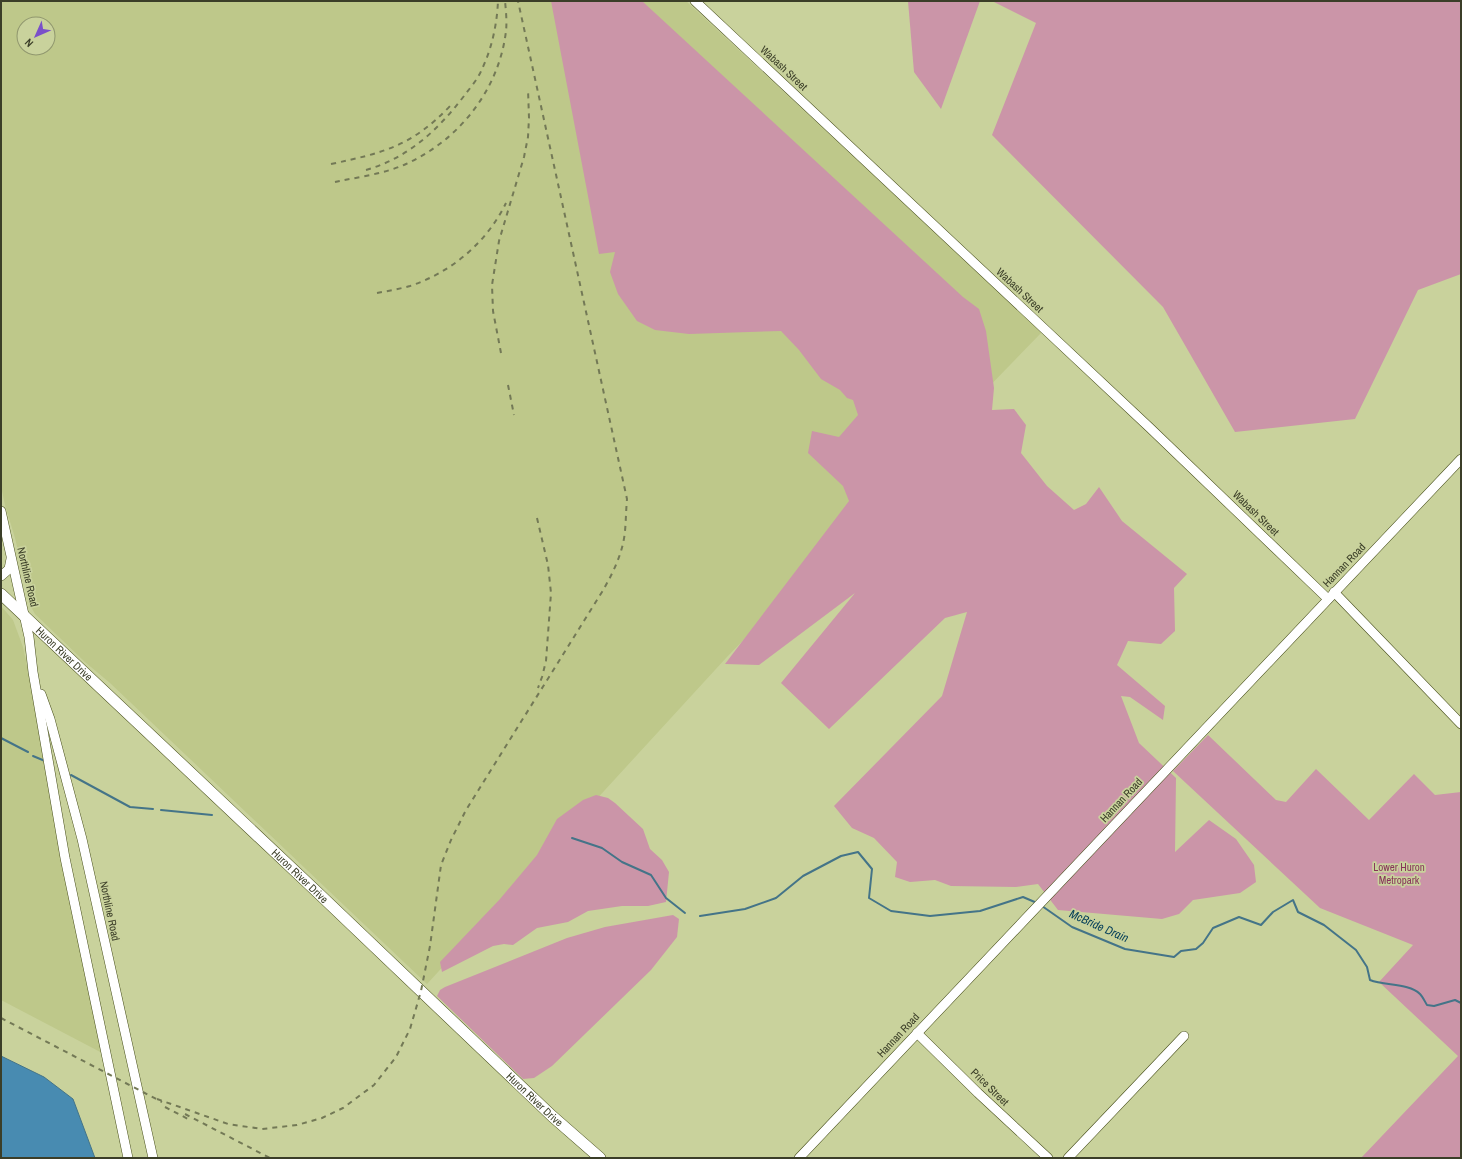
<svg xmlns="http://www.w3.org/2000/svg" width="1462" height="1159" font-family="'Archivo Narrow',sans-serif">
	<rect width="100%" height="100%" fill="#c9d29c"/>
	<g fill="#bec88a" fill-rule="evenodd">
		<path d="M 1,1 L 686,1 L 1042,332 L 726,658 L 427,984 L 110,683 L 85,662 L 35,614 L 31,607 L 15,538 L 5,505 L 1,486 ZM 24,24 L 48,24 L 48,48 L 24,48 Z"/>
		<polygon points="1,606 13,620 23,647 46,753 106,1055 1,1000"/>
	</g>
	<g fill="#cb95a8">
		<polygon points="551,1 642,1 963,297 979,309 986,331 994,388 992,410 1014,409 1026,425 1021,453 1047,486 1074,510 1086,504 1099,487 1122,521 1187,574 1174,588 1175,631 1161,644 1128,641 1117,665 1165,706 1163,720 1130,697 1121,696 1139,743 1176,778 1175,852 1209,820 1236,839 1254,865 1256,882 1240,893 1193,900 1179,914 1162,919 1058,910 1038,884 1016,887 951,886 935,880 910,882 895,877 897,862 874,838 852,828 834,806 942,696 967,612 945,618 829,729 781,683 855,593 759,665 725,664 849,501 843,486 808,453 812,431 839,437 858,415 853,400 847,398 840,390 821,379 799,350 781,331 689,334 655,330 637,321 618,294 610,272 615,252 599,254"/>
		<polygon points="908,1 980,1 941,109 914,72"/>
		<polygon points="992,1 1461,1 1461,274 1418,290 1355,419 1235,432 1163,307 992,135 1036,23"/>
		<polygon points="1208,735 1276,800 1286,802 1316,769 1369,820 1414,774 1435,795 1461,792 1461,1158 1361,1158 1458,1056 1379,982 1413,945 1320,908 1173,771"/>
		<polygon points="596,795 608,798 615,803 643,829 650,849 662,860 669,872 666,902 648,906 622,906 588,911 568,922 537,928 513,945 504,944 493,946 442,972 440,962 500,899 537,855 557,819 583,800"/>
		<polygon points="673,915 679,919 677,937 651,970 552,1066 534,1078 523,1079 437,996 440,990 445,987 567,938 605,927"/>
	</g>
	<polygon fill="#488bb1" stroke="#447488" points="1,1056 44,1077 73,1099 95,1158 1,1158"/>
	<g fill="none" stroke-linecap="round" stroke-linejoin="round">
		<g stroke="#447488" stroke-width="2">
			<polyline points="1,738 28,752"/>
			<polyline points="33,756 45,761"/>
			<polyline points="71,775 130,807 153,809"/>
			<polyline points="161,810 212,815"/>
			<polyline points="572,838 602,848 622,862 651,875 666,898 685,913"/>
			<path d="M 1042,906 L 1072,927 L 1125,949 L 1174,957 L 1181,951 L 1196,949 L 1203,943 L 1213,928 L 1239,917 L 1261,925 L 1273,912 L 1293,900 L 1298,912 L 1324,925 L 1356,950 L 1367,967 L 1370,980 C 1385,986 1409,983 1420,994 C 1423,997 1425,1002 1427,1005 L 1434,1006 L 1455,1000 L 1461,1003"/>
			<polyline points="700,916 745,909 776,898 803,876 841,856 858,852 872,869 869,898 891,911 930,916 980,911 1023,897 1037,903"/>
		</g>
		<g stroke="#454c18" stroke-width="10">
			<g id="minor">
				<polyline points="695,1 1150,428 1328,599"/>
				<polyline points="1,511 29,637 33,672 65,858 128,1158"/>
				<polyline points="1,576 9,569 11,559"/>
				<polyline points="1334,592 1461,724"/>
				<polyline points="41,694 50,719 82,839 153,1158"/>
				<polyline points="917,1033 978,1093 1048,1158"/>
				<polyline points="799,1158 1461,459"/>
				<polyline points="1068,1158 1184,1036"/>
			</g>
		</g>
		<g stroke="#454c18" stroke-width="12">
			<g id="major">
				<path id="s1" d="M 1,594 L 315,890 L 552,1116 L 600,1158"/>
			</g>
		</g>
		<use href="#minor" stroke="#fff" stroke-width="9"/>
		<use href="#major" stroke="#fff" stroke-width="11"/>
		<g stroke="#737956" stroke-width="2" stroke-dasharray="5 5" stroke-linecap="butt">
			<path d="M 331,164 C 383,153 412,146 450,106"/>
			<path d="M 366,170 C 408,158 438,130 464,96 C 470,88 478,79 482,69 C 492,48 497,24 498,1"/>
			<path d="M 335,182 C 358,177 384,174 406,164 C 459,140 499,90 506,31 C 507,22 506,11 505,1"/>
			<path d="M 377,293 C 388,291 399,289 410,286 C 452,272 487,242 506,203"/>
			<polyline points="501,353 493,311 492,285 499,241 524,157 528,137 529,118 528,89"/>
			<polyline points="508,385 514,415"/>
			<polyline points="537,518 548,565 551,593 546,661 542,677 538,688"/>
			<polyline points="1,1018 162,1102"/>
			<path d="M 157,1099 L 228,1124 L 262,1129 L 297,1125 L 322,1118 L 343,1108 L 374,1085 L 396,1057 L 410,1029 L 421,991 L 430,946 L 441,865 L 451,840 L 466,810 L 602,592 C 613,573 623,553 625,531 C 626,520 626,510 627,499 L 518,1"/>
			<polyline points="165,1107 190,1120"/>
			<polyline points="185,1114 270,1158"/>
		</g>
	</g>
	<g text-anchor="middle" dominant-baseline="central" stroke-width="3.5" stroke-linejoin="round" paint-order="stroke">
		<g font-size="11" fill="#3b3e28" stroke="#c9d29c">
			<text transform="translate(784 68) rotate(43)">Wabash Street</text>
			<text transform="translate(1020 290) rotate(43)">Wabash Street</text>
			<text transform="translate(1256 513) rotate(44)">Wabash Street</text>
			<text transform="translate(1344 565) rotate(-46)">Hannan Road</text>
			<text transform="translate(28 577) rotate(77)">Northline Road</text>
			<text stroke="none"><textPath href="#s1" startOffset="87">Huron River Drive</textPath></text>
			<text transform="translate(1121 800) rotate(-47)">Hannan Road</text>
			<text stroke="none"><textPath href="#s1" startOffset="411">Huron River Drive</textPath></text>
			<text transform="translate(110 911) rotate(78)">Northline Road</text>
			<text transform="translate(898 1035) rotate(-47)">Hannan Road</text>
			<text transform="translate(990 1087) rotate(44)">Price Street</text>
			<text stroke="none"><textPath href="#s1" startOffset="735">Huron River Drive</textPath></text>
		</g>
		<g font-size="11" fill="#863458" stroke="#c9d29c">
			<text x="1399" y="867">Lower Huron<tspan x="1399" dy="13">Metropark</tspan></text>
		</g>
		<g font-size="12" font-style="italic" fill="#043e59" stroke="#c9d29c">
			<text transform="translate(1099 926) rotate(24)">McBride Drain</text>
		</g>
	</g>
	<rect width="1462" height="1159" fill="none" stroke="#3b3e28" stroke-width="4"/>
	<g transform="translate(36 36) rotate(225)"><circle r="19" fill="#c9d29c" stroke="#90976e"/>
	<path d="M0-3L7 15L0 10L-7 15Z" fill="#7a50c9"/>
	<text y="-6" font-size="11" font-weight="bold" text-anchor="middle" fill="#3b3e28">N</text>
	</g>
</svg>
